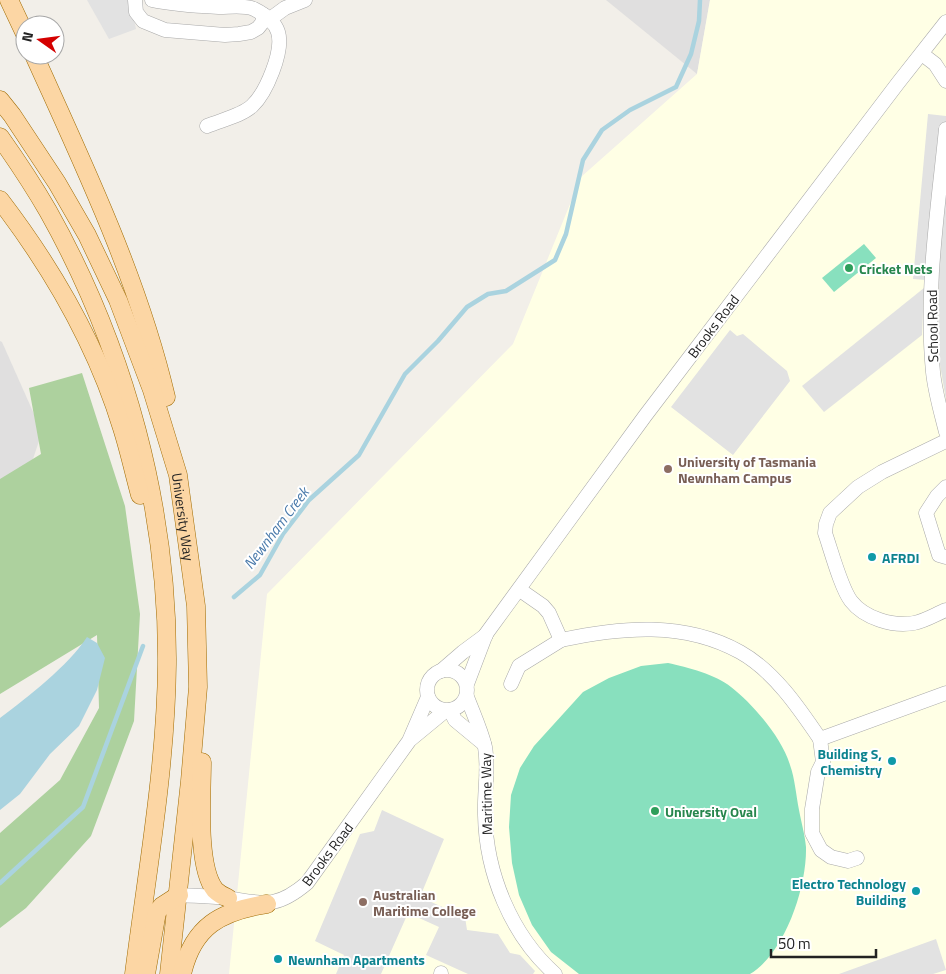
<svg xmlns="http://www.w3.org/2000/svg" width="946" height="974" font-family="'Titillium Web',sans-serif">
	<rect width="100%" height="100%" fill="#f2efe9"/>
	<g fill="#e0dfdf">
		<polygon points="606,0 710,0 697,74"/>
		<polygon points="0,341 2,342 42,432 33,459 0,483"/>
	</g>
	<polygon fill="#ffffe5" points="710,0 946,0 946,974 229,974 267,594 513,344 581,177 697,74"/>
	<polygon fill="#add19e" points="82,373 125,506 140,614 134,721 91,836 26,908 0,928 0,833 60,780 99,708 97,635 0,694 0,479 41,454 29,388"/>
	<g fill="#88e0be">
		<polygon points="864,244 876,258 834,292 822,278"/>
		<path d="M 668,663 C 687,667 717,675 731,687 C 753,704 782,738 790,765 C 795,779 796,795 799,810 C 801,821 805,835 806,847 C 807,887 785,953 750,974 L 579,974 L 551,952 L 532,925 L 519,895 L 512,863 L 509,827 L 511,795 L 520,768 L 534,746 L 583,692 L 609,678 L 641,666 Z"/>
	</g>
	<g fill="#e2e2e2">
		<polygon points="87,0 130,0 136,29 109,39"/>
		<polygon points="928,114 946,116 946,400 940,365 938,337 939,281 913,279"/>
		<polygon points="924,288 922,335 824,412 802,386"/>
		<polygon points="730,330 737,336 743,334 787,371 790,381 733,455 671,407"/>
		<polygon points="382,810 444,839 420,897 465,917 467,930 498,934 510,953 520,955 535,971 533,974 468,974 426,955 439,927 408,913 381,974 336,974 344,955 315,941 360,834 374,831"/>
		<polygon points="936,939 946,970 933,974 839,974"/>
	</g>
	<path fill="#aad3df" d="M 87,637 L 97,643 L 105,658 L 97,690 L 79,726 L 50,754 L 20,794 L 0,810 L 0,718 C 28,697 68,666 87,637 Z"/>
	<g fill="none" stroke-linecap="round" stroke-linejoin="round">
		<g stroke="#aad3df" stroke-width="4.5">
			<polyline points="234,597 260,575 283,534 309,500 359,455 405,374 438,341 467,307 488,294 506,291 555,260 566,234 583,160 602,130 630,110 676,87 691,54 699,21 700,0"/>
			<polyline points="0,883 83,807 143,646"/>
		</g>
		<g stroke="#a9a9a9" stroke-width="15">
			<g id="minor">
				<polyline points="135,0 136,12 143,21 165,30 225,35 239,34 251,32 258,28 262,23 264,15"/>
				<path d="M 152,0 C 174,5 198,6 220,7 C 230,7 246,5 254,9 C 264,14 275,22 278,32 C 284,51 266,93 252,106 C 241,116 221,120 207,126"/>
				<polyline points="270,19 285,8 305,0"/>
				<polyline points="922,54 935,64 946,81"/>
				<path d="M 946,129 C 938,209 925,291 933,372 C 935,392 941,412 946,432"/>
				<path d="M 946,441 L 882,472 L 858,487 L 830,513 L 826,524 L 825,533 C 831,550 841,588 851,601 C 864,618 893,627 914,623 C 925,621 936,614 946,610"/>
				<polyline points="946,487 937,496 926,513 939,555 946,557"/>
				<path d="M 561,640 C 621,627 684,621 740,652 C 774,671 799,708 820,739 L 946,693"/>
				<circle cx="447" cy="690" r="20"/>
				<polyline points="441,671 463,652 486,635"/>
				<polyline points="467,684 486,634 645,416 898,83 946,22"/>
				<polyline points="511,684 519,666 561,640 549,613 543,606 520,590"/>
				<path d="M 467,697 C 473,713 481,730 485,747 C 489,770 484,792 485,815 C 486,873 511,935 555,974"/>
				<polyline points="450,710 455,720 484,744"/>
				<polyline points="411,739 445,711"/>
				<polyline points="820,739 823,762 818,772 812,809 812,833 821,850 831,857 848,861 857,858"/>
				<path d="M 179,895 C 194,896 210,896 226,898 C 263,903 275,910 307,883 L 409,741 L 428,697"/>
				<polyline points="441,974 441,973"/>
			</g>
		</g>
		<g stroke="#a06b00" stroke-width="19">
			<g id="major">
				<polyline points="9,0 25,34"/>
				<path d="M 34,55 C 84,166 138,278 166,397"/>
				<path id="s1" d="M 0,100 L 12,115 L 57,183 L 87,235 L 118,300 L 152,390 L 178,475 L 196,606 L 198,687 L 190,781 L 169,974"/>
				<path d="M 0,137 C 17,161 33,185 48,211 C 125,348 168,507 167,664 C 166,767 147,872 134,974"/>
				<path d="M 0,200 C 52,268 97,346 122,428 C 129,450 134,473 140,495"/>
				<path d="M 202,762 C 202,794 196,866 215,890 C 219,894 223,896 228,898"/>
				<polyline points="146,974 157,912 162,906 179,895"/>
				<path d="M 182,974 C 193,926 221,911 267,904"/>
			</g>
		</g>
		<use href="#minor" stroke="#fff" stroke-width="14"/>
		<use href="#major" stroke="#fcd6a4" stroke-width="18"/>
	</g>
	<g fill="#2e9e5b" stroke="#fff" stroke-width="2">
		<circle cx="849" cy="268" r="5"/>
		<circle cx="655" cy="811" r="5"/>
	</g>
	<g fill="#8d6e63" stroke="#fff" stroke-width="2">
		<circle cx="668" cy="469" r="5"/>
		<circle cx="363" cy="902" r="5"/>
	</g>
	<g fill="#0f9aa8" stroke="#fff" stroke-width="2">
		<circle cx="872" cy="557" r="5"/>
		<circle cx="892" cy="761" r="5"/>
		<circle cx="916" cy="891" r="5"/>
		<circle cx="278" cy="959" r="5"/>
	</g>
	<g text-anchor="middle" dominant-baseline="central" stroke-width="4" stroke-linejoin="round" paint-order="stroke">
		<g font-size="14" font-weight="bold" fill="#27864d" stroke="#fff" text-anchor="start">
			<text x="859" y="268">Cricket Nets</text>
			<text x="665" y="811">University Oval</text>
		</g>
		<g font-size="14" fill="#222" stroke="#fff">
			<text transform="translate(713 326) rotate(-53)">Brooks Road</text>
			<text transform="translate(932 326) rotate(-91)">School Road</text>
			<text stroke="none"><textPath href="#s1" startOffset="460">University Way</textPath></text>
			<text transform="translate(486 794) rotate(-91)">Maritime Way</text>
			<text transform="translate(327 854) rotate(-53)">Brooks Road</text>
		</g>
		<g font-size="14" font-weight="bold" fill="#785e54" stroke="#fff" text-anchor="start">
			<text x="678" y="461">University of Tasmania<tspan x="678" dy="16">Newnham Campus</tspan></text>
			<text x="373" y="894">Australian<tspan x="373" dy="16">Maritime College</tspan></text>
		</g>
		<g font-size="14" font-weight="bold" fill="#0d838f" stroke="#fff" text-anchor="start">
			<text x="882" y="557">AFRDI</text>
			<text x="882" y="753" text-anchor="end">Building S,<tspan x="882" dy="16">Chemistry</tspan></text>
			<text x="906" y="883" text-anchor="end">Electro Technology<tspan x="906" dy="16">Building</tspan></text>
			<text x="288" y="959">Newnham Apartments</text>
		</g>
		<g font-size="15" font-style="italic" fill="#4a7aab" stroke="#fff">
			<text transform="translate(276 528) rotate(-53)">Newnham Creek</text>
		</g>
	</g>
	<g transform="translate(40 40) rotate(284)"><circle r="24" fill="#ffffff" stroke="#a7a7a7"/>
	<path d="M0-4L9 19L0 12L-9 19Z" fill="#d40000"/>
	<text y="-8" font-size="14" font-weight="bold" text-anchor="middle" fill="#222222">N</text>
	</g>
	<path d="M771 949v8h105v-8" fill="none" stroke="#222222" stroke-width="2.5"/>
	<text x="778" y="949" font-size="15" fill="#222222" stroke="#ffffff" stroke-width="4" paint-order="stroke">50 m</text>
</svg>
